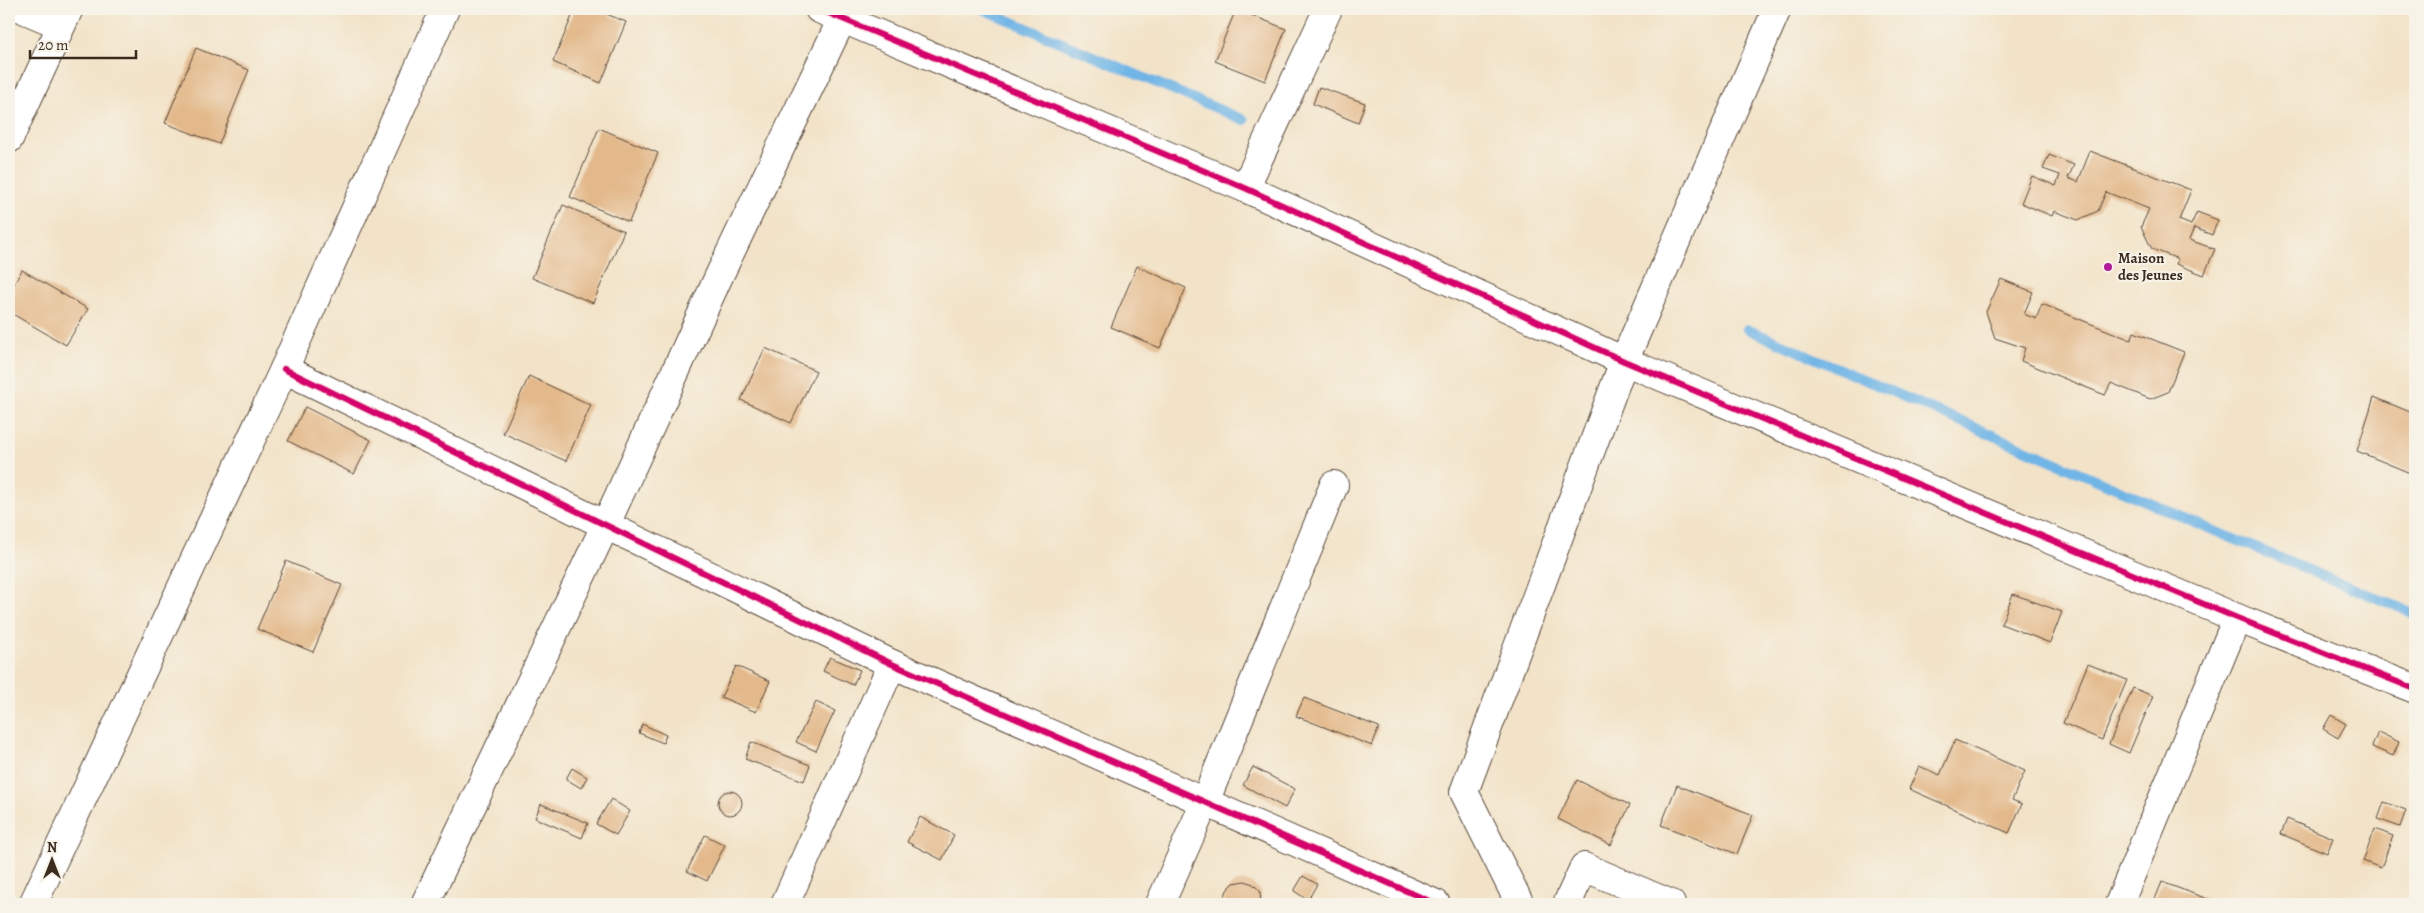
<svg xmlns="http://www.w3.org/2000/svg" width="2424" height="913" font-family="Alegreya,serif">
	<rect width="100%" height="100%" fill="#f7f3e8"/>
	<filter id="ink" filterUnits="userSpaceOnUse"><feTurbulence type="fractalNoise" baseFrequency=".02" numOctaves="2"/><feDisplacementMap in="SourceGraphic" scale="10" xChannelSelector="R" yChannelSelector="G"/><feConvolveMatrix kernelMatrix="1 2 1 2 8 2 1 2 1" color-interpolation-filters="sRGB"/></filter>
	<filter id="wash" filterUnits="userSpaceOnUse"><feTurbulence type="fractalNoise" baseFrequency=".0096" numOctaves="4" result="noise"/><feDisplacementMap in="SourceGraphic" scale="20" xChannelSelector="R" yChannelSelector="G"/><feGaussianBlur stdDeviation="1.12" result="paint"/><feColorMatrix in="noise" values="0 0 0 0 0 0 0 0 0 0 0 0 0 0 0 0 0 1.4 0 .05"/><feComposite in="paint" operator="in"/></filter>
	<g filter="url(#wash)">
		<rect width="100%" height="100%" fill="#f2e3c8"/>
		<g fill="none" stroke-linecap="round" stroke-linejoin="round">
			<g stroke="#70b5e6" stroke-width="10">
				<polyline points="982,9 1244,120"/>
				<polyline points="1747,329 2224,535 2415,614"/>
			</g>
		</g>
		<g id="blocks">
			<g fill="#e3b98b">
				<polygon points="575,9 594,9 626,22 601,83 553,62"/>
				<polygon points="1236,9 1286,29 1265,81 1215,61"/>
				<polygon points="196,48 249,70 219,144 165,123"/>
				<polygon points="1319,87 1365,103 1358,123 1313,104"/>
				<polygon points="599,128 658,153 629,222 570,197"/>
				<polygon points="2090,151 2191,190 2179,220 2191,225 2197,212 2218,220 2212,235 2194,228 2189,240 2215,249 2204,275 2176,264 2178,259 2152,249 2141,227 2149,209 2106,192 2098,211 2078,220 2054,211 2052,216 2021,203 2032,176 2056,186 2060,175 2043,169 2049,155 2074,165 2068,178 2078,182"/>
				<polygon points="563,205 624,231 593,303 532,278"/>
				<polygon points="1137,266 1186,288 1160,348 1111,327"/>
				<polygon points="22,270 88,309 66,345 9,312 9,293"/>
				<polygon points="2001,279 2033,292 2024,314 2036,319 2042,304 2131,340 2134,332 2184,352 2168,392 2150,399 2111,383 2105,395 2021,361 2025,348 1995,338 1986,312"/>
				<polygon points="765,348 816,371 791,423 741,400"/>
				<polygon points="529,376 591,405 566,461 503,433"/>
				<polygon points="2374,397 2415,414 2415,475 2357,451"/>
				<polygon points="305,407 371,440 354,474 288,441"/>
				<polygon points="286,561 342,585 313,652 257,629"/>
				<polygon points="2013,594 2062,612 2050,643 2001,624"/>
				<polygon points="830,657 860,670 853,685 823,671"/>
				<polygon points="2088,664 2127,680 2102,740 2063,723"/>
				<polygon points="736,666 770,681 756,712 721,697"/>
				<polygon points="2133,688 2153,696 2129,753 2109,744"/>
				<polygon points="1304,698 1379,727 1372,746 1296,716"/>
				<polygon points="816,702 835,711 816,751 796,742"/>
				<polygon points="2331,715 2346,724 2338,738 2323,729"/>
				<polygon points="642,724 666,735 663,743 639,733"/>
				<polygon points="2378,732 2399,742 2393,756 2372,747"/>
				<polygon points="1955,740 2025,771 2012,800 2022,804 2009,833 1909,789 1919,766 1940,775"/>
				<polygon points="751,742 810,765 804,781 745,759"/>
				<polygon points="1253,767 1295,789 1285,808 1243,785"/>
				<polygon points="572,768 587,777 581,788 566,779"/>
				<polygon points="1577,780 1630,805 1611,845 1558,819"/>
				<polygon points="1677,785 1753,815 1737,854 1661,825"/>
				<circle cx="730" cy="803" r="12"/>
				<polygon points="611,799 630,811 616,835 596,824"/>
				<polygon points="2384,802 2406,810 2400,827 2378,819"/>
				<polygon points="541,804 588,823 582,838 535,818"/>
				<polygon points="920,817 954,835 942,860 907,842"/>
				<polygon points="2287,819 2333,838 2327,853 2281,834"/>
				<polygon points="2375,829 2393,836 2381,868 2363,861"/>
				<polygon points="705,835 725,845 707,881 687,871"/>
				<polygon points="1303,876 1317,884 1308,900 1294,891"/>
				<polygon points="1245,881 1253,884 1260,891 1261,904 1225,904 1224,899 1227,890 1234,883"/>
				<polygon points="2162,882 2210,900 2208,904 2153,904"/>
			</g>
		</g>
	</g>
	<g filter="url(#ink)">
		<use href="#blocks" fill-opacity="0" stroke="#564638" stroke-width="1"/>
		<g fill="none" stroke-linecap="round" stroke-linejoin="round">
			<g stroke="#564638" stroke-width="30">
				<g id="minor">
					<polyline points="23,9 61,25"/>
					<polyline points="819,9 1245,188 1624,361 2237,618 2415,689"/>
					<polyline points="9,139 69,9"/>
					<polyline points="1245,188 1328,9"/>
					<polyline points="284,369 892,664 1436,904"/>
					<polyline points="33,904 284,369 445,9"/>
					<polyline points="425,904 606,524 719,276 842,19"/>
					<polyline points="785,904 892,664"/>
					<polyline points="1160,904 1205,802 1334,485"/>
					<polyline points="1520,904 1464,792 1624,361 1777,9"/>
					<polyline points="1567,904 1584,867 1671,904"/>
					<polyline points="2119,904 2237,618"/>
				</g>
			</g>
			<use href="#minor" stroke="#fff" stroke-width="28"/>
			<g stroke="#f7f3e8" stroke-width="9">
				<g id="cycleway">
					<polyline points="819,9 1245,188 1624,361 2237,618 2415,689"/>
					<polyline points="284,369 892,664 1436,904"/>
				</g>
			</g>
			<use href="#cycleway" stroke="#d6006c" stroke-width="6"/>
		</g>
	</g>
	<circle fill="#b5179e" stroke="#f7f3e8" stroke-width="2" cx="2108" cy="267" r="5"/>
	<g text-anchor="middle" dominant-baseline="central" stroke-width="4" stroke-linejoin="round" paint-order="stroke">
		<g font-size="15" font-weight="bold" fill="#3b2a1e" stroke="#f7f3e8" text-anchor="start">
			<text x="2118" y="258">Maison<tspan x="2118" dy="17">des Jeunes</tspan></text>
		</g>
	</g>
	<rect width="2424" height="913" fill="none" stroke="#f7f3e8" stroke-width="30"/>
	<g transform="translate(52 860)" stroke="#f7f3e8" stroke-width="4" paint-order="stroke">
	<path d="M0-4L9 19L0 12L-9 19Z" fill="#3b2a1e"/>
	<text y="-8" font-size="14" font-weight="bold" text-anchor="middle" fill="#3b2a1e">N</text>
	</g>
	<path d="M30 50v8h106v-8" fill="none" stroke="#3b2a1e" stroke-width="2.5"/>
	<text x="38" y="50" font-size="15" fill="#3b2a1e" stroke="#f7f3e8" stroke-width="4" paint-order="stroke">20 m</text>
</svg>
